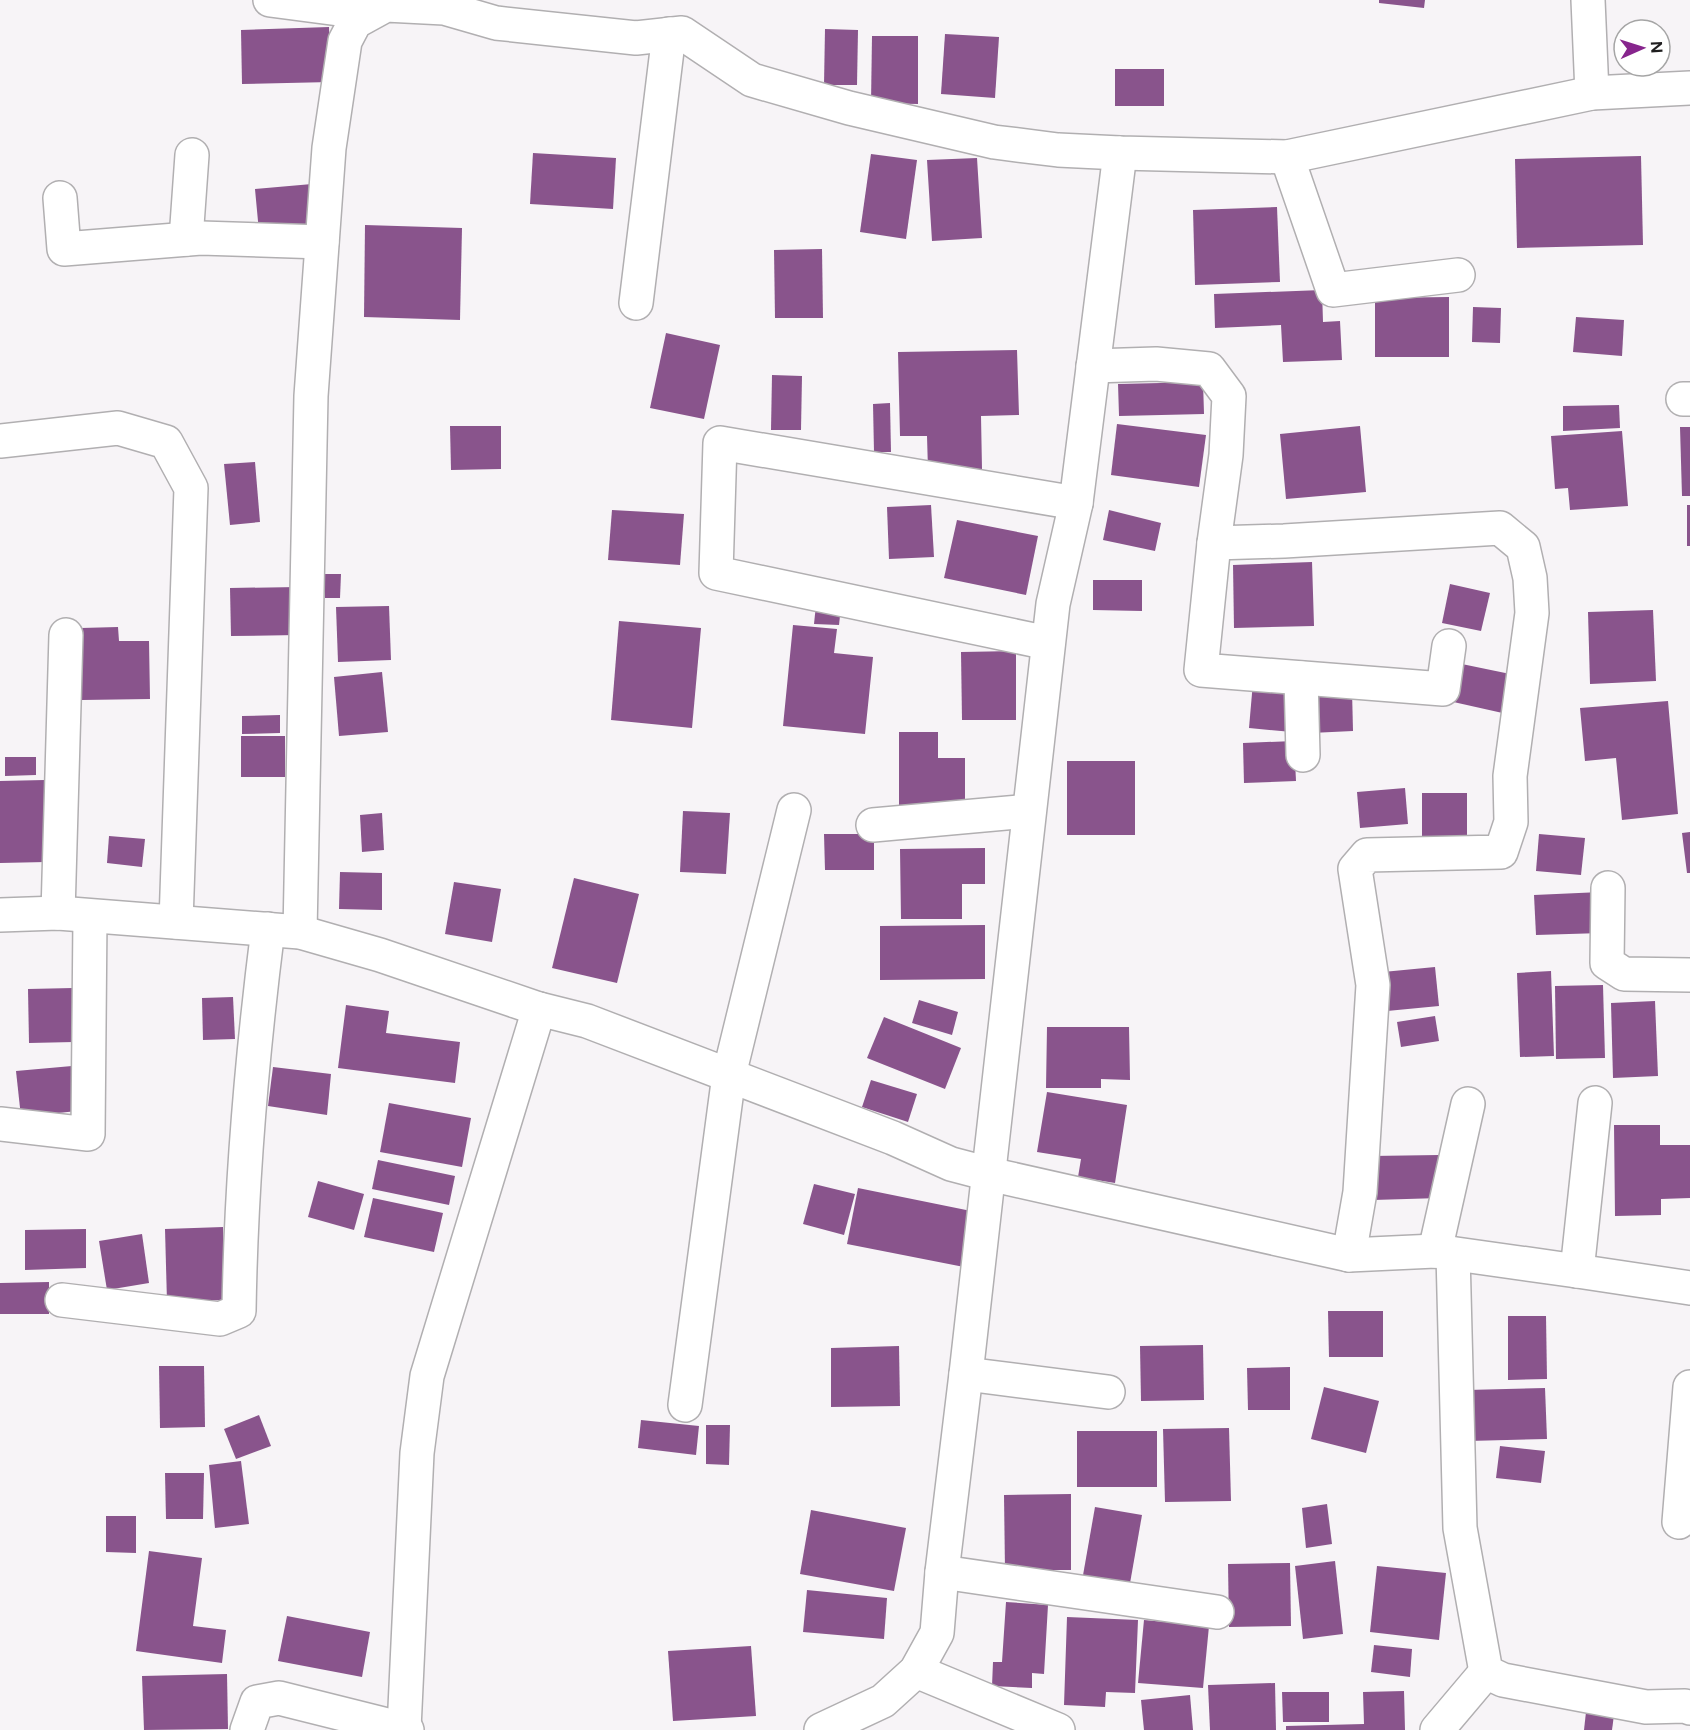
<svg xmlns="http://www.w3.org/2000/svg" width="1690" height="1730" font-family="Figtree,sans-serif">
	<rect width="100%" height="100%" fill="#f7f4f7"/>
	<g fill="#89548c">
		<polygon points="1379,0 1425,0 1424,8 1379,3"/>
		<polygon points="329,27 331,82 242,84 241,30"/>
		<polygon points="825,29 858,30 857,85 824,85"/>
		<polygon points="945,34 999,37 995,98 941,94"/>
		<polygon points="872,36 918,36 918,104 871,103"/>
		<rect x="1115" y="69" width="49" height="37"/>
		<polygon points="533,153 616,158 613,209 530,204"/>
		<polygon points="871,154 917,160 906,239 860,232"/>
		<polygon points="1641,156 1643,245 1517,248 1515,159"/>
		<polygon points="977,158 982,238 932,241 927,160"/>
		<polygon points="312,184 316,226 259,232 255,189"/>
		<polygon points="1277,207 1280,282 1195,285 1193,210"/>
		<polygon points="365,225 462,228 460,320 364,317"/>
		<polygon points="822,249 823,318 775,318 774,250"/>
		<polygon points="1322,290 1323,322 1340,321 1342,360 1283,362 1281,325 1215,328 1214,294"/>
		<polygon points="1449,297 1449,357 1375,357 1375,298"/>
		<polygon points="1473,307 1501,308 1500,343 1472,342"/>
		<polygon points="1576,317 1624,320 1622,356 1573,352"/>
		<polygon points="666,333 720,345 704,419 650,408"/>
		<polygon points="1017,350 1019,415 981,416 982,469 928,470 927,436 900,436 898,352"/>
		<polygon points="772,375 802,376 801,430 771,430"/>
		<polygon points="1203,382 1204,414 1119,416 1118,384"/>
		<polygon points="890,403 891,452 874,452 873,404"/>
		<polygon points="1619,405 1620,428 1563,431 1563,406"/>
		<polygon points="1117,424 1206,435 1199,487 1111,475"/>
		<polygon points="450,426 501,426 501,469 451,470"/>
		<polygon points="1360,426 1366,492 1286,499 1280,434"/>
		<polygon points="1680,427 1690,427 1690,496 1682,496"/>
		<polygon points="1622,431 1628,506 1570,510 1568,488 1555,489 1551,436"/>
		<polygon points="255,462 260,522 230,525 224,464"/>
		<polygon points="931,505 934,557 889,559 887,507"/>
		<rect x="1687" y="505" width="3" height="41"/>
		<polygon points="612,510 684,514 680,565 608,560"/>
		<polygon points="1109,510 1161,523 1155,551 1103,540"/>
		<polygon points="957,520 1038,536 1026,595 944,578"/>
		<polygon points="1312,562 1314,626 1234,628 1233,565"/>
		<polygon points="325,574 341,574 340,598 325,598"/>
		<polygon points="1093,580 1142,580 1142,611 1093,610"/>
		<polygon points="1450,584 1490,593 1481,631 1442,623"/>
		<polygon points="298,587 298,635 231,636 230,588"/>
		<polygon points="816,605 841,607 839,625 814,624"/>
		<polygon points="389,606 391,660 338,662 336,607"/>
		<polygon points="1653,610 1656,681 1590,684 1588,612"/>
		<polygon points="619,621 701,628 692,728 611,720"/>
		<polygon points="793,625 837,629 834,653 873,657 865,734 783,726"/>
		<polygon points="118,627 119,641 149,641 150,699 82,700 81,628"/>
		<polygon points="1016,651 1016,720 962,720 961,652"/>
		<polygon points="1457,663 1515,675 1507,714 1449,701"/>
		<polygon points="382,672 388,732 339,736 334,677"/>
		<polygon points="1253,682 1296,686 1292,732 1249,728"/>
		<polygon points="1352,690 1353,731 1311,733 1310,691"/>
		<polygon points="1668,701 1678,814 1622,820 1616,758 1585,761 1580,708"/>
		<polygon points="280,715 280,733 242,734 242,716"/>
		<polygon points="899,732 938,732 938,758 965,758 965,806 899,805"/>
		<rect x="241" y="736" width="44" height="41"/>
		<polygon points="1294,741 1296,781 1244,783 1243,743"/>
		<polygon points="5,757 36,757 36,775 5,776"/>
		<rect x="1067" y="761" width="68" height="74"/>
		<polygon points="45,780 46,862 0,863 0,781"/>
		<polygon points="1405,788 1408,824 1360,828 1357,792"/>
		<polygon points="1422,793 1467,793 1467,844 1422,845"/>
		<polygon points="683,811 730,813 726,874 680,872"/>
		<polygon points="382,813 384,850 362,852 360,815"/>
		<polygon points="1690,832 1690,873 1687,873 1682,833"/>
		<polygon points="824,834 874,834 874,870 825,870"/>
		<polygon points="1539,834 1585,838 1581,875 1536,871"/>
		<polygon points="109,836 145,839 142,867 107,863"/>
		<polygon points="985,848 985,884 962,884 962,919 901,919 900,849"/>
		<polygon points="340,872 382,873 382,910 339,909"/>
		<polygon points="574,878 639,894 617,983 552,968"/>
		<polygon points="454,882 501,889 492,942 445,934"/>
		<polygon points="1601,892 1602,933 1536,935 1534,895"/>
		<polygon points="985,925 985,979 880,980 880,926"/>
		<polygon points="1435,967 1439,1006 1387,1011 1383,972"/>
		<polygon points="1551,971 1554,1056 1520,1057 1517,973"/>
		<polygon points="1603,985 1605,1058 1556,1059 1555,986"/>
		<polygon points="73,988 74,1042 29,1043 28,989"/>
		<polygon points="233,997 235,1039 203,1040 202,998"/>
		<polygon points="919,1000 958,1012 952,1035 912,1023"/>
		<polygon points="1655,1001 1658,1076 1613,1078 1611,1003"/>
		<polygon points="346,1005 389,1011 386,1033 460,1042 455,1083 338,1068"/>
		<polygon points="1435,1016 1439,1041 1401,1047 1397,1022"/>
		<polygon points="884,1017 961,1048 945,1089 867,1058"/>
		<polygon points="1047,1027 1129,1027 1130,1080 1101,1079 1101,1088 1046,1088"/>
		<polygon points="72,1066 77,1111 21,1117 16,1071"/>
		<polygon points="273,1067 331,1074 327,1115 268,1106"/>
		<polygon points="871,1080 917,1094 908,1122 862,1107"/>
		<polygon points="1047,1092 1127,1105 1115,1183 1078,1177 1081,1159 1037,1152"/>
		<polygon points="389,1103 471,1118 462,1167 380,1152"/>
		<polygon points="1614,1125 1660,1125 1660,1145 1690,1145 1690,1198 1661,1199 1661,1215 1615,1216"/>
		<polygon points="1439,1155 1440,1198 1373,1200 1371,1156"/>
		<polygon points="378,1160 455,1176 449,1205 372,1189"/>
		<polygon points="318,1181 364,1194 354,1230 308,1217"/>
		<polygon points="814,1184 855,1194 844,1235 803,1224"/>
		<polygon points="858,1188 976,1212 964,1267 847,1244"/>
		<polygon points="373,1198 443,1213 434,1252 364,1237"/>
		<polygon points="223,1227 225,1300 167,1302 165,1229"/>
		<polygon points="86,1229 86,1268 25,1270 25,1230"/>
		<polygon points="142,1234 149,1283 107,1290 99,1241"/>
		<polygon points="49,1282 49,1314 0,1314 0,1283"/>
		<polygon points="1328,1311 1383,1311 1383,1357 1329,1357"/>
		<polygon points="1508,1316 1546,1316 1547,1379 1508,1380"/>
		<polygon points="1203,1345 1204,1400 1141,1401 1140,1346"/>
		<polygon points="899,1346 900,1406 831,1407 831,1348"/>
		<polygon points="159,1366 204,1366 205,1427 160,1428"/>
		<polygon points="1290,1367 1290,1410 1248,1410 1247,1368"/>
		<polygon points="1324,1387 1379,1401 1366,1453 1311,1439"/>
		<polygon points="1545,1388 1547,1439 1468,1441 1467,1390"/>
		<polygon points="259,1415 271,1446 236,1459 224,1429"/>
		<polygon points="641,1420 699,1426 696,1455 638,1448"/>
		<polygon points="706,1425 730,1425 729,1465 706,1464"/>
		<polygon points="1229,1428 1231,1501 1165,1502 1163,1429"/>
		<rect x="1077" y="1431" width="80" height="56"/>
		<polygon points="1500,1446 1545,1451 1541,1483 1496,1478"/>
		<polygon points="241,1461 249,1524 215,1528 209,1465"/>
		<polygon points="165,1473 204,1473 203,1519 166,1519"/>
		<polygon points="1071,1494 1071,1570 1005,1570 1004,1495"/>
		<polygon points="1327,1504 1332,1544 1306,1548 1302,1508"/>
		<polygon points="1095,1507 1142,1515 1129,1589 1082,1581"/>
		<polygon points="811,1510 906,1528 894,1591 800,1574"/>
		<polygon points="106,1516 136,1516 136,1553 106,1552"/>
		<polygon points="149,1551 202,1558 193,1626 226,1630 222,1663 136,1651"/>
		<polygon points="1335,1561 1343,1634 1303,1639 1295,1566"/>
		<polygon points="1290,1563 1291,1626 1229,1627 1228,1564"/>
		<polygon points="1377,1566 1446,1573 1439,1640 1370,1632"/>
		<polygon points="807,1590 887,1598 884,1639 803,1632"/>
		<polygon points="1006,1602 1048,1605 1044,1674 1032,1673 1032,1688 992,1686 993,1662 1002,1662"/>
		<polygon points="287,1616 370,1632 362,1677 278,1661"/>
		<polygon points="1067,1617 1138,1620 1135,1693 1106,1692 1105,1707 1064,1705"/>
		<polygon points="1144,1620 1209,1626 1203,1688 1138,1683"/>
		<polygon points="1374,1645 1412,1649 1410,1677 1371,1672"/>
		<polygon points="751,1646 756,1716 673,1721 668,1651"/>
		<polygon points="227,1674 228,1729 144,1730 142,1676"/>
		<polygon points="1275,1683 1276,1730 1210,1730 1208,1685"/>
		<polygon points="1404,1691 1405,1730 1286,1730 1286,1726 1364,1724 1363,1692"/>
		<polygon points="1282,1692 1329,1692 1329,1722 1283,1722"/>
		<polygon points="1190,1695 1193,1730 1144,1730 1141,1700"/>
		<polygon points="1586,1712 1614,1715 1612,1730 1584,1730"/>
	</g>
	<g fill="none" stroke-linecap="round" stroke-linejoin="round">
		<g stroke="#b1afb1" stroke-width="36">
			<g id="minor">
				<polyline points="270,0 369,13"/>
				<polyline points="1588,0 1592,93"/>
				<polyline points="1287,157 1333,290 1458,275"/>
				<polyline points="60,198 64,249 201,238 322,242"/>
				<polyline points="186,239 192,155"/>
				<polyline points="636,303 669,34"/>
				<polyline points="1093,366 1156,364 1209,369 1229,396 1226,455 1214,543 1284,541 1500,528 1523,547 1530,578 1532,613 1510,776 1511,822 1501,852 1367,855 1355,869 1373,985 1360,1192 1349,1255"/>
				<polyline points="1683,399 1690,399"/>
				<polyline points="0,441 118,428 166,442 191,488 176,922"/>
				<polyline points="1214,543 1201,670 1443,689 1449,646"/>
				<polyline points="1048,643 716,573 720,443 1076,503"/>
				<polyline points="1301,678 1303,755"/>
				<polyline points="873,825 1029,811"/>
				<polyline points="1608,888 1607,963 1624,974 1690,975"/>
				<polyline points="58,913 66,635"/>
				<polyline points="300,932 311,396 329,148 345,41 355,22 386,5 444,8 496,23 636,38 682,33 752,80 849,108 994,142 1058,150 1120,153 1287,157 1592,93 1690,88"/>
				<polyline points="0,1124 88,1134 90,917"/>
				<polyline points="1435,1251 1468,1104"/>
				<polyline points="1453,1254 1460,1528 1486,1672 1503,1680 1646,1707 1685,1706 1690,1708"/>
				<polyline points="1577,1271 1595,1103"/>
				<path d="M 62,1300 L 220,1319 L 239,1311 C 241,1183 252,1055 268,929"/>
				<polyline points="966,1374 1108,1392"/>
				<polyline points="685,1405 729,1075 794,810"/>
				<polyline points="1679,1522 1690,1387"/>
				<polyline points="942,1572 1217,1612"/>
				<polyline points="916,1671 1058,1730"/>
				<polyline points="404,1729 417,1453 427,1376 539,1009"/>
				<polyline points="247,1730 257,1702 279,1698 407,1730"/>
				<polyline points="821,1730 883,1701 916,1671 937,1633 942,1572 966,1374 1053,604 1076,503 1120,153"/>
				<polyline points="1437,1730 1486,1672"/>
			</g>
		</g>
		<g stroke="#b1afb1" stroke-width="36">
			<polyline id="tertiary" points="0,915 58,913 300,932 380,955 539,1009 587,1021 893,1138 951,1164 989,1174 1349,1255 1435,1251 1577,1271 1690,1288"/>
		</g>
		<use href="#minor" stroke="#fff" stroke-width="33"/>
		<use href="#tertiary" stroke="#fff" stroke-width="33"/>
	</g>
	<g transform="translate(1642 48) rotate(87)"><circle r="28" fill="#ffffff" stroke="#a5a5a5" stroke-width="1.5"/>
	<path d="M0-4.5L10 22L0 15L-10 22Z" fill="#87258d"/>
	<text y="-9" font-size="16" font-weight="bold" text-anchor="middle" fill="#1f1e1f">N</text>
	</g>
</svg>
